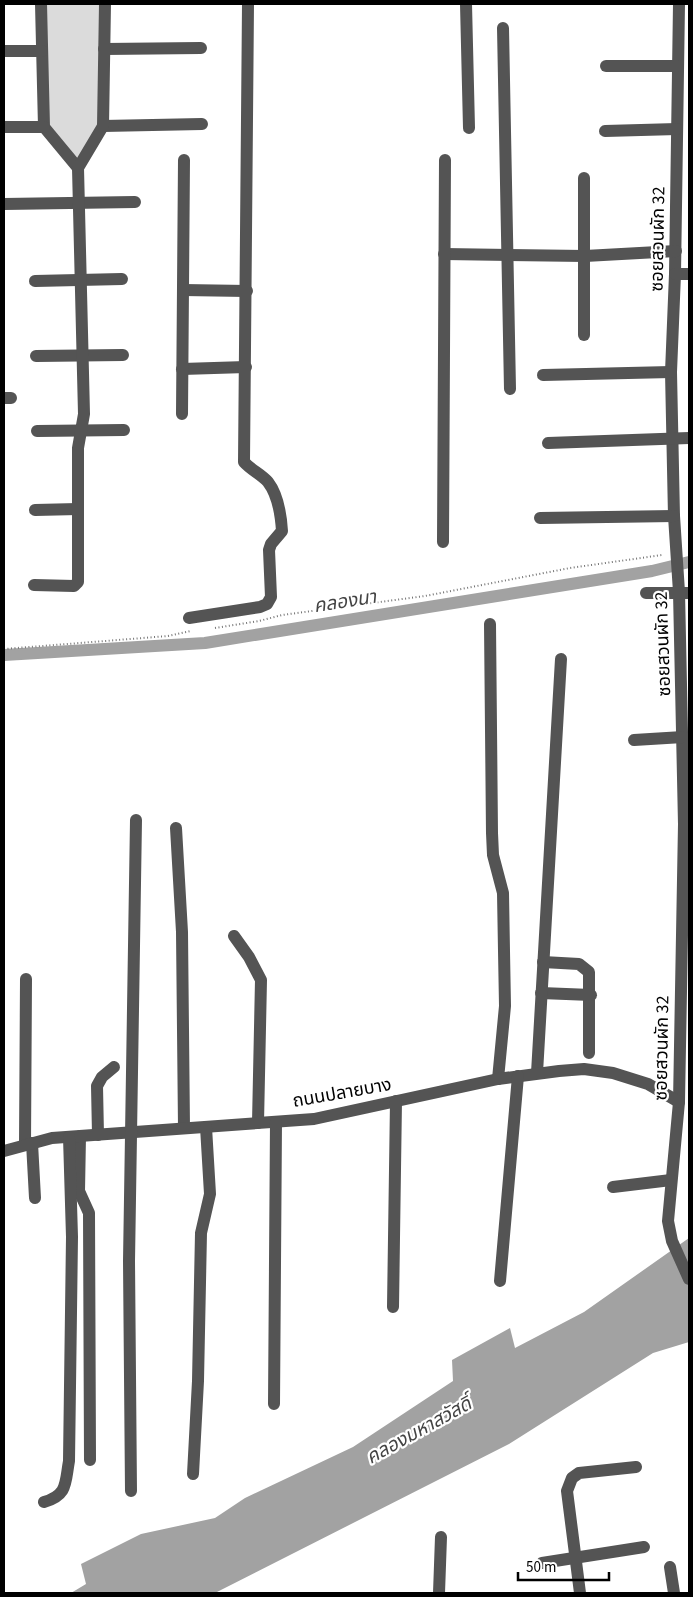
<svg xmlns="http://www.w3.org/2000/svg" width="693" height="1597" font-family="'Source Sans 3','Noto Sans Thai',sans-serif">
	<rect width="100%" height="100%" fill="#fff"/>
	<polygon fill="#dbdbdb" points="41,4 105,4 103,126 78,168 44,127"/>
	<polygon fill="#a2a2a2" points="689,1238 689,1342 653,1353 509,1444 215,1593 71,1593 86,1584 81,1564 141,1534 215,1518 245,1498 353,1447 453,1381 452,1360 510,1328 515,1348 584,1312"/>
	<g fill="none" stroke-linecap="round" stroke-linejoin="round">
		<polyline stroke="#a2a2a2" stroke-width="12" points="4,655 205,643 652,571 689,562"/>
		<g stroke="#767676" stroke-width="2" stroke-dasharray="1 2.5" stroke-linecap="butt">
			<polyline points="215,628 259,621 282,615 425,596 570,568 662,555"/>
			<polyline points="4,649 168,636 191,631"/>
		</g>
		<g stroke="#545454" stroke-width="12">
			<polyline points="41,4 44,127 78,168"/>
			<polyline points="466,4 469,128"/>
			<polyline points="679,4 675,274 671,372 674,516 679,592 684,824 679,1102 668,1221 672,1241 689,1279"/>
			<polyline points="503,28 510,389"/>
			<polyline points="104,49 201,48"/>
			<polyline points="4,51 42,51"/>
			<polyline points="606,66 678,66"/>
			<polyline points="103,126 202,124"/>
			<polyline points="4,127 44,127"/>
			<polyline points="605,131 677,129"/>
			<polyline points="4,204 135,202"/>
			<polyline points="444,254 585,256 676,251"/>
			<polyline points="675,274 689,274"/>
			<polyline points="35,281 122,279"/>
			<polyline points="183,290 247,291"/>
			<polyline points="584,335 584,178"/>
			<polyline points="36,356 123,355"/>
			<polyline points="182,369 246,367"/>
			<polyline points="543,375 671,372"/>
			<polyline points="4,398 11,398"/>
			<polyline points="182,414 184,160"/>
			<polyline points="37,431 124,430"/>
			<polyline points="548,443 689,438"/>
			<polyline points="35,510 78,509"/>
			<polyline points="540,518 674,516"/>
			<polyline points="443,542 445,160"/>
			<polyline points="34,585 74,586 78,582 78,448 84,414 78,168 103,126 105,4"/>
			<polyline points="646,593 689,593"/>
			<path d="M 189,618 L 260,607 L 267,604 L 271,597 L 269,550 L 271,544 L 282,531 C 281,515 278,495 268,482 C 261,474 251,470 244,462 L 248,4"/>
			<polyline points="490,624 492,833 493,855 503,893 504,951 505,1006 498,1079"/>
			<polyline points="634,740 683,737"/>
			<polyline points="176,828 182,932 184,1128"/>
			<polyline points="234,936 249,957 261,980 258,1123"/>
			<polyline points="543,962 579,964 589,972 589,1053"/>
			<polyline points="541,993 591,995"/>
			<polyline points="537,1073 561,659"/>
			<polyline points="98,1135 97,1086 102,1077 114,1067"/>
			<polyline points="80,1136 79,1191 89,1213 90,1460"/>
			<polyline points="32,1143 35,1198"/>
			<polyline points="25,1145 26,979"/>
			<polyline points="4,1151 52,1138 314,1119 498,1079 559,1071 584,1069 613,1073 648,1084 679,1102"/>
			<polyline points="613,1187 671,1180"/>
			<polyline points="500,1281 518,1076"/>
			<polyline points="393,1307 396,1101"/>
			<polyline points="274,1404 276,1122"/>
			<polyline points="193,1474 198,1381 201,1233 210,1194 206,1127"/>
			<polyline points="131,1491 129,1261 136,820"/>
			<path d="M 44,1502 C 68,1495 65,1483 69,1461 L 72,1237 L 69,1137"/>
			<polyline points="542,1563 644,1547"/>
			<polyline points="670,1567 674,1593"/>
			<polyline points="439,1593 441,1537"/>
			<polyline points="580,1593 567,1491 572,1478 579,1473 636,1467"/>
		</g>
	</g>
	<g text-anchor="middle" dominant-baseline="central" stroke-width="4.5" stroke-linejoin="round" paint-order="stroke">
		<g font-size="18" fill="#000" stroke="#fff">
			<text transform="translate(658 239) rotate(-89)">ซอยสวนผัก 32</text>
			<text transform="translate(663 644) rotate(-92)">ซอยสวนผัก 32</text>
			<text transform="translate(662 1048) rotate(-89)">ซอยสวนผัก 32</text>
			<text transform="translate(342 1093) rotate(-10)">ถนนปลายบาง</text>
		</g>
		<g font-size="19" font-style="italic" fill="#434343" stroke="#fff">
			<text transform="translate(345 602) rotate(-9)">คลองนา</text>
			<text transform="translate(419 1431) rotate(-29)">คลองมหาสวัสดิ์</text>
		</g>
	</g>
	<rect width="693" height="1597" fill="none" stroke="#000000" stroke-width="10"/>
	<path d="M518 1572v8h91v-8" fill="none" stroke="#000000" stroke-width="2.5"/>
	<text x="526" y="1572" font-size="15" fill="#000000" stroke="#ffffff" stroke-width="4" paint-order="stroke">50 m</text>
</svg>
